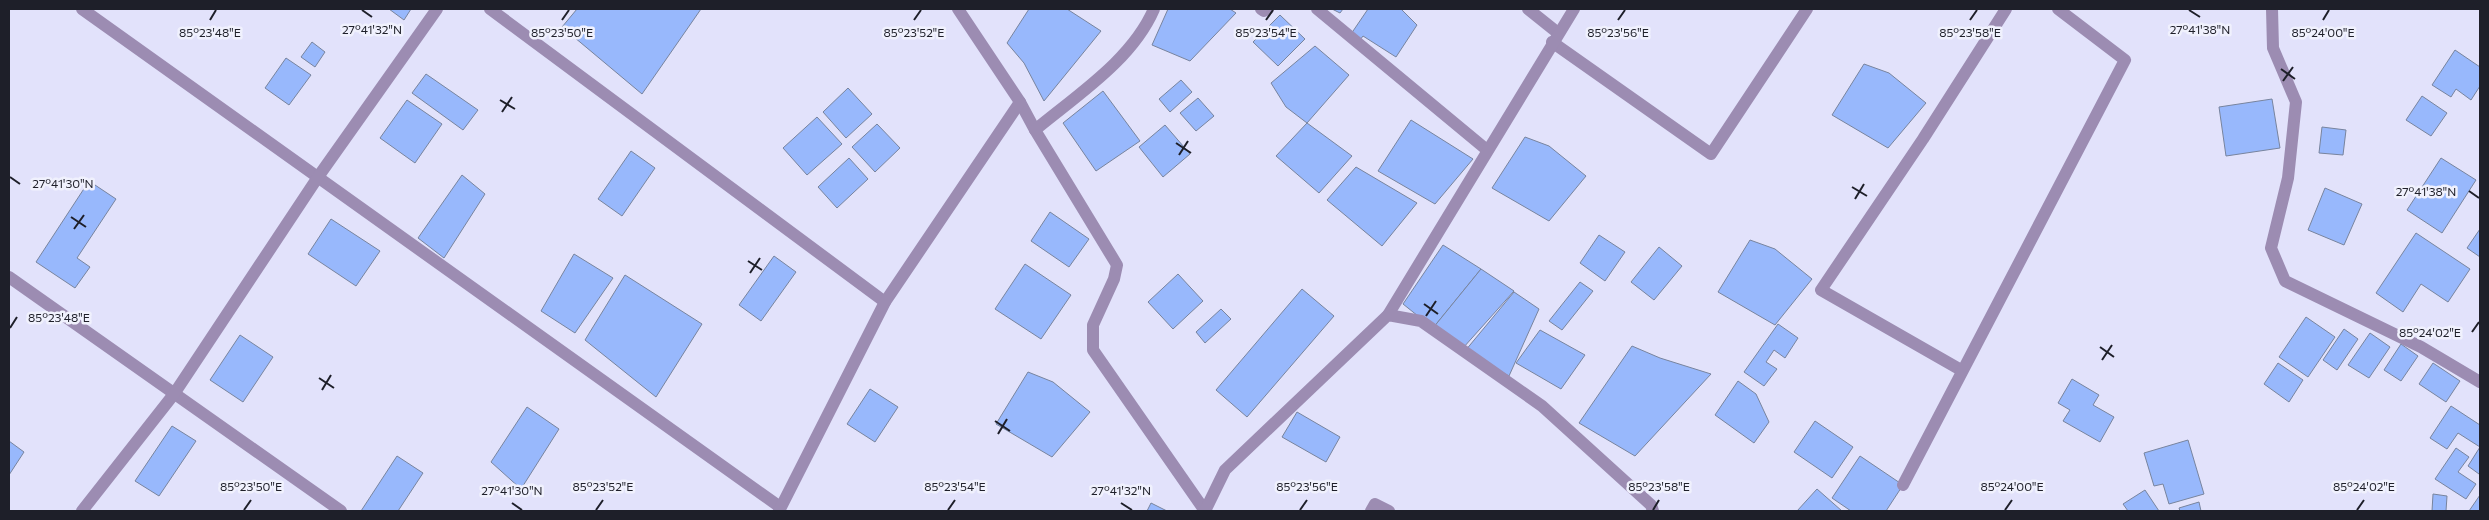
<svg xmlns="http://www.w3.org/2000/svg" width="2489" height="520" font-family="Commissioner,sans-serif">
	<rect width="100%" height="100%" fill="#e2e2fb"/>
	<g fill="#98b8fc" stroke="#78849e">
		<polygon points="389,9 411,9 404,20"/>
		<polygon points="577,9 701,9 642,94 562,27"/>
		<polygon points="1029,9 1067,9 1101,31 1044,101 1024,63 1007,43"/>
		<polygon points="1168,9 1230,9 1236,13 1190,61 1152,45"/>
		<polygon points="1332,9 1343,9 1340,13"/>
		<polygon points="1368,9 1401,9 1417,25 1396,57 1363,36 1360,40 1351,34"/>
		<polygon points="1280,15 1305,39 1278,66 1253,42"/>
		<polygon points="312,42 325,52 315,67 301,57"/>
		<polygon points="1315,46 1349,75 1307,123 1286,107 1271,83"/>
		<polygon points="2455,50 2480,67 2480,86 2471,100 2456,89 2451,97 2432,85"/>
		<polygon points="286,58 311,75 289,105 265,88"/>
		<polygon points="1864,64 1889,73 1926,103 1888,148 1832,115"/>
		<polygon points="426,74 478,110 463,130 412,93"/>
		<polygon points="1181,80 1192,92 1170,112 1159,99"/>
		<polygon points="848,88 872,114 846,138 823,112"/>
		<polygon points="1103,91 1140,141 1096,171 1063,123"/>
		<polygon points="2422,96 2447,113 2431,136 2406,120"/>
		<polygon points="1198,98 1214,116 1196,131 1180,113"/>
		<polygon points="2272,99 2280,148 2226,156 2219,107"/>
		<polygon points="407,100 442,124 415,163 380,138"/>
		<polygon points="817,117 842,144 807,175 783,148"/>
		<polygon points="1411,120 1473,159 1435,204 1378,171"/>
		<polygon points="1307,123 1352,156 1319,193 1276,156"/>
		<polygon points="877,124 900,148 875,172 852,147"/>
		<polygon points="1165,125 1190,154 1163,177 1139,147"/>
		<polygon points="2322,127 2346,130 2343,155 2319,153"/>
		<polygon points="1525,137 1549,146 1586,176 1549,221 1492,188"/>
		<polygon points="631,151 655,168 622,216 598,199"/>
		<polygon points="849,158 868,179 837,208 818,187"/>
		<polygon points="2441,158 2476,180 2442,233 2407,210"/>
		<polygon points="1356,167 1417,203 1382,246 1327,200"/>
		<polygon points="462,175 485,194 444,258 418,238"/>
		<polygon points="89,181 116,199 77,258 90,267 75,288 36,262"/>
		<polygon points="2325,188 2362,204 2344,245 2308,230"/>
		<polygon points="1050,212 1089,239 1069,267 1031,241"/>
		<polygon points="331,219 380,251 356,286 308,254"/>
		<polygon points="2480,229 2480,257 2467,248"/>
		<polygon points="2416,233 2470,269 2448,302 2421,284 2403,312 2376,293"/>
		<polygon points="1599,235 1625,252 1605,281 1580,263"/>
		<polygon points="1750,240 1775,249 1812,279 1775,325 1718,292"/>
		<polygon points="1443,245 1481,269 1433,328 1403,304"/>
		<polygon points="1659,247 1682,266 1654,300 1631,282"/>
		<polygon points="574,254 613,278 575,333 541,311"/>
		<polygon points="774,256 796,272 761,321 739,305"/>
		<polygon points="1025,264 1071,295 1041,339 995,309"/>
		<polygon points="1481,269 1514,291 1463,348 1433,328"/>
		<polygon points="1178,274 1203,301 1173,329 1148,302"/>
		<polygon points="625,275 702,324 656,397 585,340"/>
		<polygon points="1580,282 1593,291 1562,330 1549,321"/>
		<polygon points="1302,289 1334,316 1247,417 1216,390"/>
		<polygon points="1514,292 1539,309 1509,376 1465,351"/>
		<polygon points="1221,309 1231,319 1205,343 1196,332"/>
		<polygon points="2306,317 2335,337 2308,377 2279,357"/>
		<polygon points="1778,324 1798,338 1785,358 1774,350 1766,362 1777,369 1764,386 1744,372"/>
		<polygon points="2344,329 2358,339 2337,370 2323,360"/>
		<polygon points="1540,330 1585,355 1561,389 1516,363"/>
		<polygon points="2370,333 2390,347 2369,378 2348,365"/>
		<polygon points="240,335 273,357 243,402 210,380"/>
		<polygon points="2401,344 2418,356 2401,381 2384,370"/>
		<polygon points="1632,346 1660,358 1711,374 1635,456 1579,423"/>
		<polygon points="2278,363 2303,380 2289,402 2264,384"/>
		<polygon points="2433,363 2460,381 2446,402 2419,384"/>
		<polygon points="1028,372 1053,382 1090,412 1052,457 996,424"/>
		<polygon points="2072,379 2099,395 2093,405 2114,417 2100,442 2063,421 2070,410 2058,403"/>
		<polygon points="1738,381 1756,394 1769,422 1754,443 1715,415"/>
		<polygon points="870,389 898,407 875,442 847,424"/>
		<polygon points="2451,406 2480,425 2480,447 2458,433 2447,449 2430,438"/>
		<polygon points="527,407 559,429 521,489 491,462"/>
		<polygon points="1297,412 1340,437 1326,462 1282,437"/>
		<polygon points="1815,421 1853,447 1832,478 1794,452"/>
		<polygon points="172,426 196,441 159,496 135,481"/>
		<polygon points="2188,440 2204,494 2169,504 2163,484 2154,486 2144,453"/>
		<polygon points="9,441 24,452 9,475"/>
		<polygon points="2480,447 2480,473 2479,474 2468,466"/>
		<polygon points="2456,448 2469,457 2458,472 2476,484 2466,499 2435,479"/>
		<polygon points="397,456 423,473 398,511 361,511"/>
		<polygon points="1860,456 1903,485 1886,511 1851,511 1832,498"/>
		<polygon points="1817,489 1842,511 1797,511"/>
		<polygon points="2145,490 2159,511 2128,511 2123,504"/>
		<polygon points="2433,494 2447,496 2446,511 2432,511"/>
		<polygon points="2480,495 2480,511 2469,511"/>
		<polygon points="2199,502 2201,511 2180,511 2179,508"/>
		<polygon points="1151,503 1167,511 1147,511"/>
	</g>
	<g fill="none" stroke-linecap="round" stroke-linejoin="round">
		<g stroke="#9c8cb2" stroke-width="12">
			<polyline points="82,9 780,507"/>
			<polyline points="490,9 885,302"/>
			<polyline points="958,9 1020,102 1035,130 1117,265 1114,279 1093,325 1093,350 1205,511"/>
			<polyline points="1261,9 1264,11 1268,9"/>
			<polyline points="1317,9 1487,150"/>
			<polyline points="1528,9 1558,33"/>
			<polyline points="1552,42 1711,154 1807,9"/>
			<path d="M 1035,130 C 1077,95 1132,60 1154,9"/>
			<polyline points="9,277 341,511"/>
			<polyline points="1388,315 1574,9"/>
			<polyline points="1961,370 1821,290 1923,139 2006,9"/>
			<polyline points="1903,485 2125,60 2058,9"/>
			<polyline points="82,511 174,394 318,177 437,9"/>
			<polyline points="779,511 885,302 1020,102"/>
			<polyline points="1205,511 1225,470 1388,315 1421,321 1542,406 1651,505 1653,511"/>
			<polyline points="1371,511 1375,504 1389,511"/>
		</g>
		<polyline stroke="#9c8cb2" stroke-width="12" points="2272,9 2273,48 2296,102 2288,178 2271,248 2285,281 2421,347 2480,382"/>
	</g>
	<path fill="none" stroke="#1e1f29" stroke-width="2" d="M 362,10 L 372,17M 2189,10 L 2200,17M 210,20 L 216,10M 562,20 L 569,10M 914,20 L 921,10M 1266,20 L 1273,10M 1618,20 L 1625,10M 1970,20 L 1977,10M 2323,20 L 2329,10M 2281,69 L 2295,79M 2283,81 L 2293,67M 500,100 L 515,109M 502,112 L 512,97M 1176,143 L 1191,153M 1179,155 L 1188,141M 10,177 L 20,184M 1852,187 L 1867,196M 2469,191 L 2479,198M 1855,199 L 1864,184M 71,217 L 86,227M 74,229 L 84,215M 748,261 L 762,270M 750,273 L 760,258M 1424,304 L 1438,314M 1426,316 L 1436,301M 10,328 L 17,317M 2472,332 L 2479,322M 2100,347 L 2114,357M 2102,360 L 2112,345M 319,378 L 334,388M 322,390 L 331,375M 995,421 L 1010,431M 998,434 L 1007,419M 512,503 L 522,510M 1121,503 L 1132,510M 244,510 L 251,500M 596,510 L 603,500M 948,510 L 955,500M 1300,510 L 1307,500M 1653,510 L 1659,500M 2005,510 L 2012,500M 2357,510 L 2364,500"/>
	<g font-size="12" text-anchor="middle" fill="#1e1f29" stroke="#f0f1fd" stroke-width="5" stroke-linejoin="round" paint-order="stroke">
		<text x="372" y="34">27°41'32"N</text>
		<text x="2200" y="34">27°41'38"N</text>
		<text x="210" y="37">85°23'48"E</text>
		<text x="914" y="37">85°23'52"E</text>
		<text x="1618" y="37">85°23'56"E</text>
		<text x="2323" y="37">85°24'00"E</text>
		<text x="562" y="37">85°23'50"E</text>
		<text x="1266" y="37">85°23'54"E</text>
		<text x="1970" y="37">85°23'58"E</text>
		<text x="63" y="188">27°41'30"N</text>
		<text x="2426" y="196">27°41'38"N</text>
		<text x="59" y="322">85°23'48"E</text>
		<text x="2430" y="337">85°24'02"E</text>
		<text x="251" y="491">85°23'50"E</text>
		<text x="603" y="491">85°23'52"E</text>
		<text x="955" y="491">85°23'54"E</text>
		<text x="1307" y="491">85°23'56"E</text>
		<text x="1659" y="491">85°23'58"E</text>
		<text x="2012" y="491">85°24'00"E</text>
		<text x="2364" y="491">85°24'02"E</text>
		<text x="512" y="495">27°41'30"N</text>
		<text x="1121" y="495">27°41'32"N</text>
	</g>
	<rect width="2489" height="520" fill="none" stroke="#1e1f29" stroke-width="20"/>
</svg>
